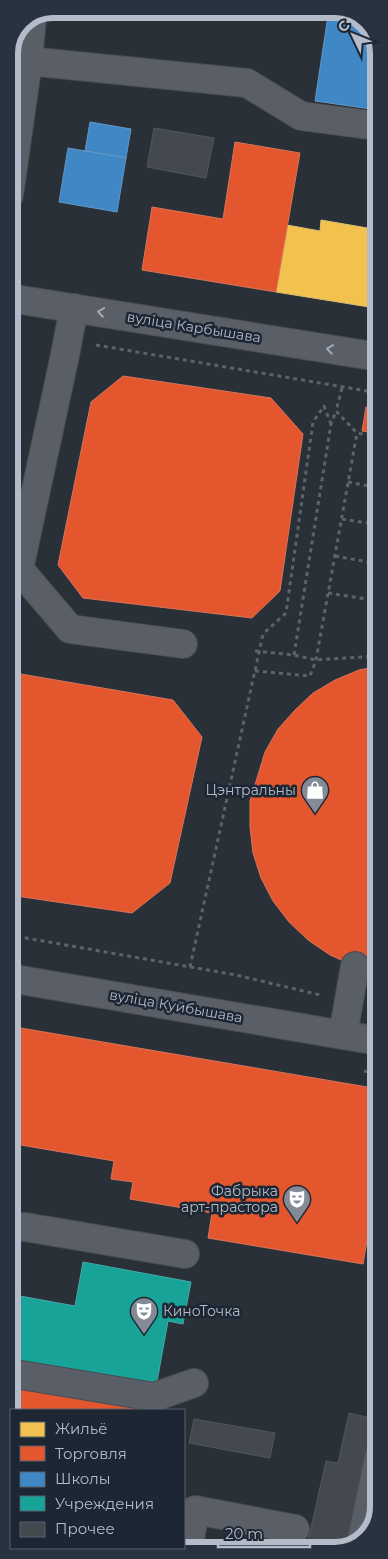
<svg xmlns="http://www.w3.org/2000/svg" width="388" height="1559" font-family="Montserrat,sans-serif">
	<rect width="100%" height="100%" fill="#2a3038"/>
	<polygon fill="#f2c14e" stroke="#dfc073" points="321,220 379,230 379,252 369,307 276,292 287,225 320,231"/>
	<g fill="#e4572e" stroke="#d6755c">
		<polygon points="235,142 300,153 276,292 142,270 152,207 223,219"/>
		<polygon points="123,376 271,398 303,434 280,591 252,618 83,598 58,565 91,402"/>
		<polygon points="366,407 379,409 379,434 362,431"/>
		<polygon points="379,666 379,972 355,966 330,955 308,940 289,922 273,901 261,878 253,853 250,827 250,801 265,752 278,729 295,710 313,693 335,680 359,670"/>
		<polygon points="9,672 173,700 202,737 170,883 132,913 9,895"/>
		<polygon points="9,1026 379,1089 379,1231 369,1229 363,1264 208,1238 212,1213 130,1199 133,1182 111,1179 114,1161 9,1143"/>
		<polygon points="9,1386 149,1410 11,1410 11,1518 10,1515"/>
		<polygon points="43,1548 141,1548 140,1550 47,1550"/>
	</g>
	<g fill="#3f88c5" stroke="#6298c6">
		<polygon points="329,9 341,9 366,21 378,44 378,63 371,109 315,101"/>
		<polygon points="90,122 131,129 126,158 85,151"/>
		<polygon points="68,148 126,158 117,212 59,202"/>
	</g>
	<polygon fill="#17a398" stroke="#46aaa7" points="83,1262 191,1282 183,1324 168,1321 156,1387 9,1360 9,1294 75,1306"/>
	<g fill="#444950" stroke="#52575f">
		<polygon points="154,128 214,138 206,178 147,167"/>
		<polygon points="349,1413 375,1419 345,1549 306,1550 326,1461 338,1463"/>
		<polygon points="194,1419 275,1433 270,1458 189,1443"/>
	</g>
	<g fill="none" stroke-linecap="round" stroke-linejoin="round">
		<g stroke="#484c53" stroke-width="30">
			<g id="minor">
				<polyline points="32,17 28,61 247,83 301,116 377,126 378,125"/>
				<polyline points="9,195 28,61"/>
				<polyline points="9,298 379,357"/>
				<polyline points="74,308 65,355 19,569 70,629 183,644"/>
				<polyline points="355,966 343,1035 379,1041"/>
				<polyline points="9,978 343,1035"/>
				<polyline points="9,1227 25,1227 185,1254"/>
				<polyline points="9,1373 154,1397 194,1383"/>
				<polyline points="362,1539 379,1457"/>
				<polyline points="156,1550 157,1548"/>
				<polyline points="188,1550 195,1510 295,1529"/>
			</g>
		</g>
		<g stroke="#5d636a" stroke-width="3" stroke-dasharray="4 4" stroke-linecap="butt">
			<polyline points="96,345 379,393"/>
			<polyline points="342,388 336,411 357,433 379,437"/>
			<polyline points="348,482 379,488"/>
			<polyline points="342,519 379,525"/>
			<polyline points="335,556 379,564"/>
			<polyline points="328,593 379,601"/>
			<polyline points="255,651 294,655 316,660 377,656 379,654"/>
			<polyline points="294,655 331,424 336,411"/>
			<polyline points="255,671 310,676 316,660 357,433"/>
			<polyline points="9,935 236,975 320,995"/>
			<polyline points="190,967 263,634 286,613 313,422 324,406 331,424"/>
			<polyline points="364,1071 379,1074"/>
		</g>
		<use href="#minor" stroke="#5a5e66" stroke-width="28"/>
	</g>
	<defs><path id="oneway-chevron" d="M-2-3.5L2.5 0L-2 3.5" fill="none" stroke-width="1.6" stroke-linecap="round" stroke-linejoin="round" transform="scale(1.25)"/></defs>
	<g stroke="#a2a9b5">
		<use href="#oneway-chevron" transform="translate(101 312) rotate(-171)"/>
		<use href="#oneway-chevron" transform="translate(330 349) rotate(-171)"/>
	</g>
	<defs>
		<g id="shop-pin" transform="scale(1.4375)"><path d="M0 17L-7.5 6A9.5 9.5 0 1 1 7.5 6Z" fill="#848b96" stroke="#1d2633"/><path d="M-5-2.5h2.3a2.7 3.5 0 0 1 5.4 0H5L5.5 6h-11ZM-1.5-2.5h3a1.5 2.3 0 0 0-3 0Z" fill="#fff"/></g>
		<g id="theatre-pin" transform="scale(1.4375)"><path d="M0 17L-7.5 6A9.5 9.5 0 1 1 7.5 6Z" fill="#848b96" stroke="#1d2633"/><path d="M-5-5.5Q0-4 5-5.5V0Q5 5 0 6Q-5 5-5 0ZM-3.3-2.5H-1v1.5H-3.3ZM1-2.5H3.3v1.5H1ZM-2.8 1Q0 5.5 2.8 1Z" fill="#fff"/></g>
	</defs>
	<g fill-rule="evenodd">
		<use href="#shop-pin" x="315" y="790"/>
		<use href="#theatre-pin" x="297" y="1199"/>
		<use href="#theatre-pin" x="144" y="1311"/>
	</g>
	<g text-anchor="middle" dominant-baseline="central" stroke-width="5" stroke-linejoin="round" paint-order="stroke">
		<g font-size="14" fill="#b4bcc9" stroke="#1d2633">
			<text transform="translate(194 327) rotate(9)">вуліца Карбышава</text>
			<text transform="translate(176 1006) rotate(10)">вуліца Куйбышава</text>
		</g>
		<g font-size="14" fill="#b4bcc9" stroke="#1d2633" text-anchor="end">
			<text x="296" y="790">Цэнтральны</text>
			<text x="278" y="1191">Фабрыка<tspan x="278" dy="16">арт-прастора</tspan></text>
			<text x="163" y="1311" text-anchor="start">КиноТочка</text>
		</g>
	</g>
	<path d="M0 0H388V1559H0ZM53 18H335A35 35 0 0 1 370 53V1507A35 35 0 0 1 335 1542H53A35 35 0 0 1 18 1507V53A35 35 0 0 1 53 18Z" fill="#29323f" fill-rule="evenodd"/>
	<path fill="none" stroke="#b4bcc9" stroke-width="6" d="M53 18H335A35 35 0 0 1 370 53V1507A35 35 0 0 1 335 1542H53A35 35 0 0 1 18 1507V53A35 35 0 0 1 53 18Z"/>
	<rect x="10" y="1409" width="175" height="140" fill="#1d2633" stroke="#59626f"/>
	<rect x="20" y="1422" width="25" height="15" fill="#f2c14e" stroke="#59626f"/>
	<text x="55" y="1434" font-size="15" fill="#b4bcc9">Жильё</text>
	<rect x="20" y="1446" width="25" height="15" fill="#e4572e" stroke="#59626f"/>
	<text x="55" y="1459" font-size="15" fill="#b4bcc9">Торговля</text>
	<rect x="20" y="1472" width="25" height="15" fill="#3f88c5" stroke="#59626f"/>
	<text x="55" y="1484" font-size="15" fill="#b4bcc9">Школы</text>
	<rect x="20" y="1496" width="25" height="15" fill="#17a398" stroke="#59626f"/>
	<text x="55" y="1509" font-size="15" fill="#b4bcc9">Учреждения</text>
	<rect x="20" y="1522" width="25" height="15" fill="#444950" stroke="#59626f"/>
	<text x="55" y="1534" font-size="15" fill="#b4bcc9">Прочее</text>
	<g transform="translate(353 35) rotate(313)" stroke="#1d2633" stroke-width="4" paint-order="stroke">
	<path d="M0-4L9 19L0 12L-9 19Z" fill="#b4bcc9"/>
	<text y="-8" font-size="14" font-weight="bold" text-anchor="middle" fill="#b4bcc9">С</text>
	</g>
	<path d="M218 1539v8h92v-8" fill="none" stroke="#b4bcc9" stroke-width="2.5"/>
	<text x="225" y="1539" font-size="15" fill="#b4bcc9" stroke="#1d2633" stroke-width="4" paint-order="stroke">20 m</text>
</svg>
